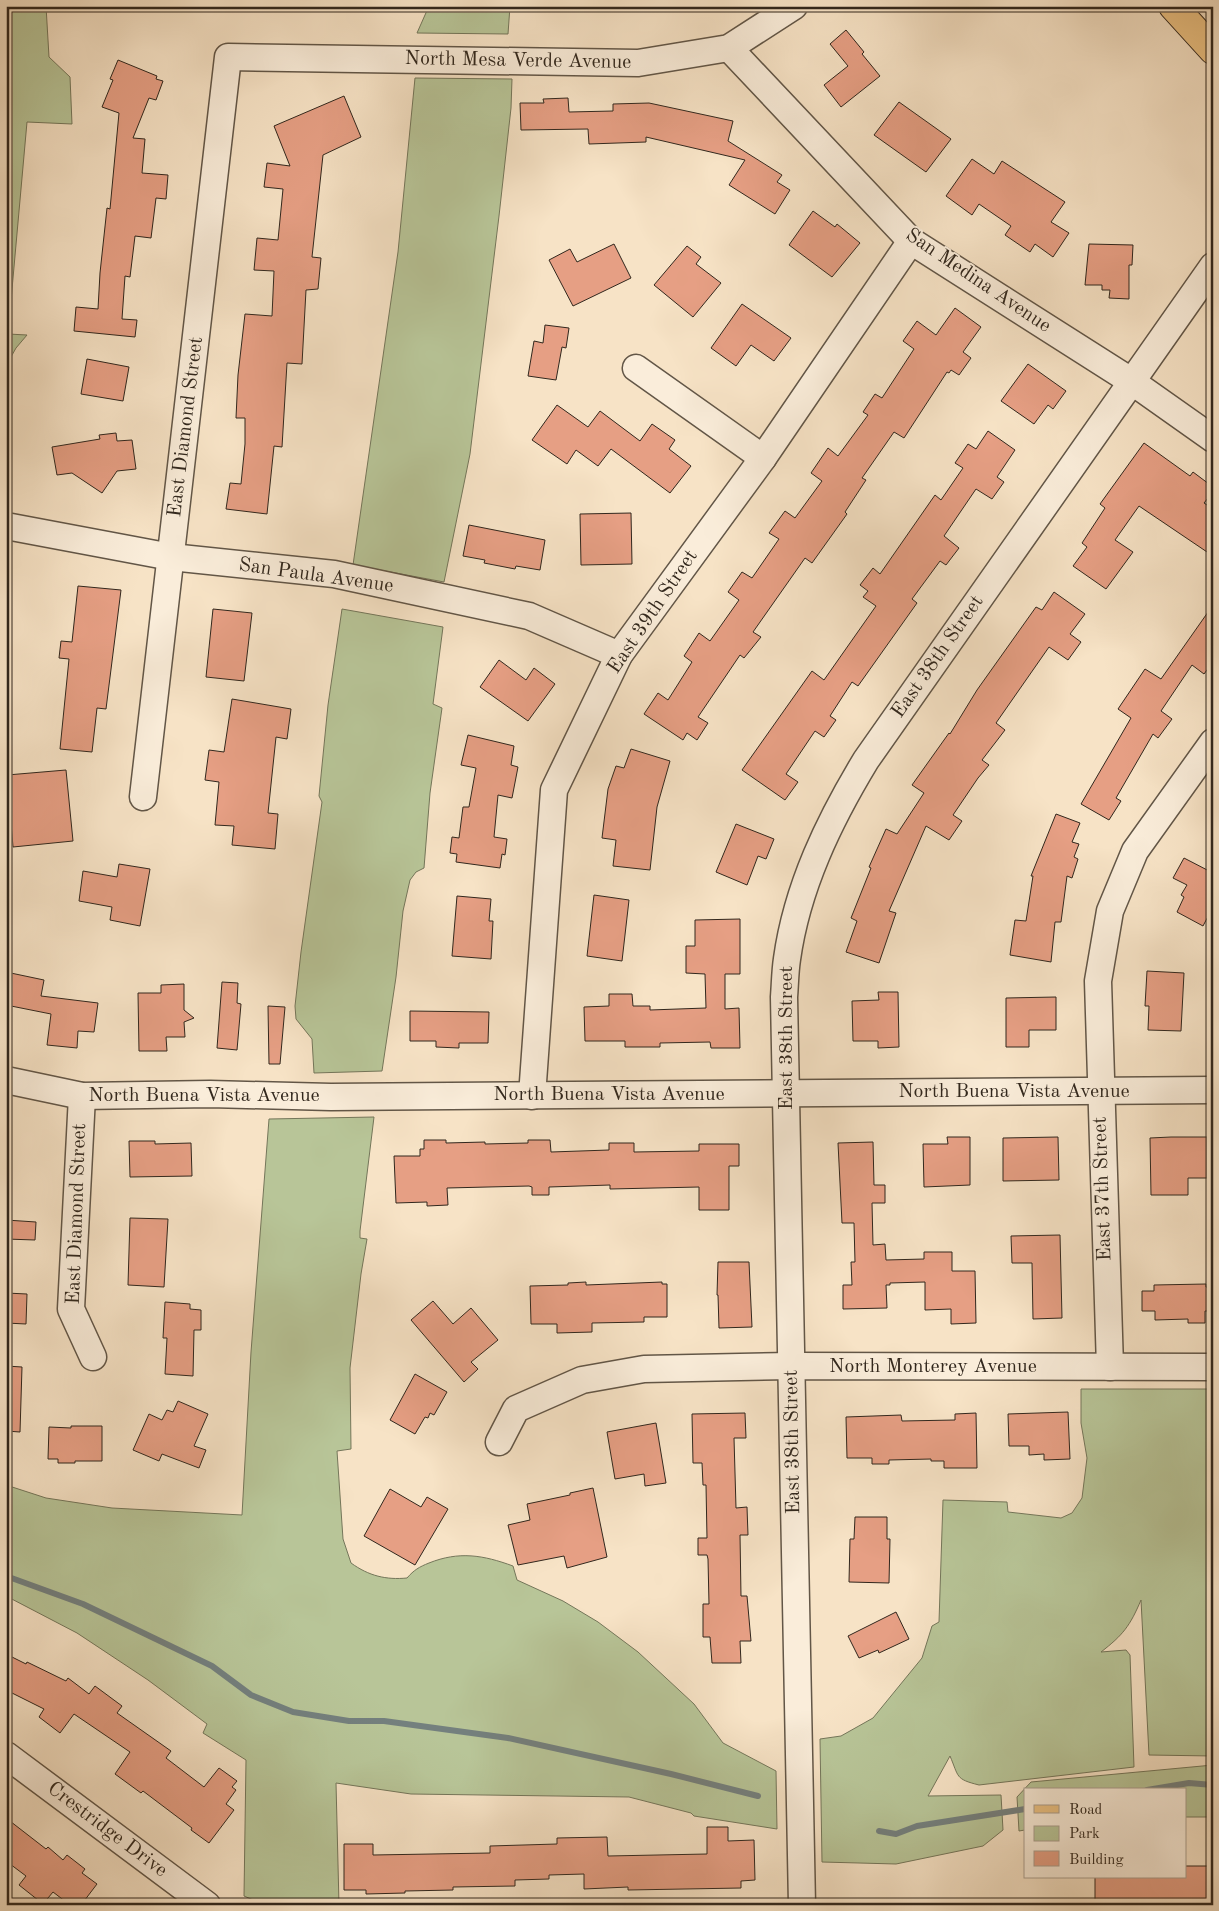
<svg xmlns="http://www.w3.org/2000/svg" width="1219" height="1911" font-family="'Old Standard TT',serif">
	<rect width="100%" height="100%" fill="#f7e3c6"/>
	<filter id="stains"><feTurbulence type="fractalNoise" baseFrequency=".004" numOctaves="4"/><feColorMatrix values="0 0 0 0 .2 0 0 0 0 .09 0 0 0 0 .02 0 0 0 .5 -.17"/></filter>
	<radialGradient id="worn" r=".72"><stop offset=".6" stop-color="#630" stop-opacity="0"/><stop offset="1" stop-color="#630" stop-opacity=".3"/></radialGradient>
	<g fill="#b8c598" stroke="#74765a">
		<polygon points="6,6 46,6 49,57 70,77 72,124 27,122 8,334 27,335 16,348 7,364"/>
		<polygon points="429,6 510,6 508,34 417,33"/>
		<polygon points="415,78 512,79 511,108 499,216 470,454 444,582 353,565 398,252"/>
		<polygon points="342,609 443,627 433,704 442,708 430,793 424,868 416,872 410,880 403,911 396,977 382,1071 314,1073 312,1039 296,1019 295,1006 301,952 322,802 319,796 328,705"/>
		<path d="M 374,1117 L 360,1231 L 360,1238 L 367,1239 L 361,1274 L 350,1368 L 351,1449 L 337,1451 L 343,1539 L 351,1563 C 369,1576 386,1580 407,1578 C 414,1570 419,1567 429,1563 C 459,1551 483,1555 513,1566 L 517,1580 L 563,1601 L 598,1622 L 638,1652 L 694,1704 L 723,1743 L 776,1771 L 777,1829 L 694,1816 L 691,1813 L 629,1797 L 411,1794 L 336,1783 L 339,1905 L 265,1905 L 244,1896 L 246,1760 L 203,1733 L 207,1724 L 148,1680 L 77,1633 L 6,1596 L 6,1485 L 46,1498 L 112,1508 L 242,1515 L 251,1352 L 269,1119 Z"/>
		<path d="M 1081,1389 L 1213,1389 L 1213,1756 L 1149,1755 L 1141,1600 C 1130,1626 1123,1635 1101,1652 L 1126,1650 L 1130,1655 L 1134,1767 L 979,1785 C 955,1779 959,1777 950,1756 L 928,1796 L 1001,1795 L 1003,1830 L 983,1846 L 896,1864 L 822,1862 L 820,1739 L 841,1736 L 873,1718 L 922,1658 L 932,1626 L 939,1622 L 943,1500 L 1007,1502 L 1008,1512 L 1061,1518 L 1072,1513 L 1082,1498 L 1087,1458 L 1081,1423 Z"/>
		<polygon points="1213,1765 1213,1817 1185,1817 1185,1790 1025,1790 1025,1830 1019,1831 1017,1797 1031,1782"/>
	</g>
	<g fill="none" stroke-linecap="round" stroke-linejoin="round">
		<g stroke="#74807e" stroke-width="6">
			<polyline points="6,1576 83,1604 212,1666 251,1695 293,1712 349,1721 384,1721 508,1738 671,1774 758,1796"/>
			<polyline points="1147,1790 1189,1783 1213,1785"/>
			<polyline points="879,1831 896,1834 917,1826 1025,1809"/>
		</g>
	</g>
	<g fill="#e69f84" stroke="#31271d">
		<polygon points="846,30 864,52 862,54 880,76 841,107 824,85 848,66 830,44"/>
		<polygon points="118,60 157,76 156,79 163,81 156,100 149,98 133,138 145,139 142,173 168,175 166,199 156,198 151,238 135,236 130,277 125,276 122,319 137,320 135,337 74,331 76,307 98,309 100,273 107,208 110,209 119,113 102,107 113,80 110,79"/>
		<polygon points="344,96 361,137 323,155 312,257 321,258 318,289 306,290 302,364 287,363 282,447 274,446 267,514 226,509 230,483 241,484 245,444 245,418 236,418 238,375 245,314 272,316 274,271 254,270 257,238 278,240 283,189 264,187 267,163 290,166 274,126"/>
		<polygon points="568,98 569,112 613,111 613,104 649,103 733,121 728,141 782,175 777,182 790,190 775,214 729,185 745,160 646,137 646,142 589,144 588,129 521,130 520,103 544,103 543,99"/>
		<polygon points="899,102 951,139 926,172 874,135"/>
		<polygon points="972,159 994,174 1002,161 1065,202 1051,222 1069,233 1053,257 1035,244 1030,252 1005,235 1011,226 979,204 972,215 946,196"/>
		<polygon points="813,211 835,227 837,224 860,243 832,277 789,245"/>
		<polygon points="614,244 631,278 573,306 549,260 570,249 577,262"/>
		<polygon points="1089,244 1133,245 1132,265 1129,265 1129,299 1109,298 1110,290 1102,290 1102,285 1085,285"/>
		<polygon points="687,246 701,257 696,264 721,283 693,317 654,285"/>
		<polygon points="742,304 791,338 774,361 751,345 736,366 711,348"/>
		<polygon points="955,308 981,327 963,352 971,358 959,375 951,370 949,373 947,372 904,438 894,432 862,478 866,480 845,512 847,514 812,563 805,558 753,632 761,637 744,658 740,655 698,717 708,723 697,740 687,733 683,740 644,714 658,693 668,700 692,662 684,656 699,633 710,641 739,600 728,592 742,572 752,578 779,539 769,533 785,511 795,518 822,481 811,473 828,448 838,456 868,415 863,412 875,394 882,398 914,349 903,341 917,321 936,335"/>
		<polygon points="545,325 569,328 566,348 562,347 556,380 528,376 534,341 543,343"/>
		<polygon points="87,359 129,367 123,401 81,394"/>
		<polygon points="1028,364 1066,391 1053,409 1048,405 1034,424 1001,401"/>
		<polygon points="557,405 588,427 600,411 640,441 652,424 675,440 669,449 691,466 670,493 611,449 598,466 576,450 567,464 532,440"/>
		<polygon points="988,431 1015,450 997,477 1004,482 992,499 976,489 944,536 959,548 946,565 940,561 912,599 917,603 858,686 852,682 830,716 836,720 824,737 815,731 786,774 798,782 785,800 742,770 812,671 824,680 876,606 863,597 868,591 860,585 873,568 880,574 935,495 941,500 963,468 955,463 968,444 976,449"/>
		<polygon points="116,433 117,441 132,440 136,469 117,471 102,493 72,473 57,475 52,447 100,439 99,435"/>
		<polygon points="1144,443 1190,476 1193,472 1213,487 1213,492 1204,503 1213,509 1213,556 1139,506 1115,540 1133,552 1106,589 1073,566 1087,547 1082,543 1105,508 1100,504"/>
		<polygon points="631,513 632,564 581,565 580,514"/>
		<polygon points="469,525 545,540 540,570 516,566 515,569 484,563 485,560 463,556"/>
		<polygon points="78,586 121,590 106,709 97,708 92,752 60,749 69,659 59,658 61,641 72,642"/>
		<polygon points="1054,592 1085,614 1070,634 1081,642 1068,660 1049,647 996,723 1005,730 982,760 989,765 978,778 953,815 962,821 949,840 926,826 889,911 896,913 879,963 846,952 857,921 851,918 871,868 869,867 886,829 897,834 924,793 912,785 949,733 950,734 977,690 1036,607 1042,610"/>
		<polygon points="1213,605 1213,662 1204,674 1192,665 1161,711 1172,719 1158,738 1153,734 1116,798 1121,801 1109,820 1081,804 1131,718 1118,709 1145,669 1161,679"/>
		<polygon points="213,609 252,613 244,681 206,677"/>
		<polygon points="499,660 526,680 534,668 555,684 528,721 480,687"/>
		<polygon points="232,699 291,709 287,739 276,737 268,813 278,814 275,849 232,845 234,826 215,825 219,782 205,780 209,750 224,752"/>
		<polygon points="468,735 514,746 511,765 518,767 512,798 498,795 494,837 507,839 505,855 502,854 500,868 456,862 457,854 450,853 452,837 459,838 463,807 469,807 476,768 461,765"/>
		<polygon points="631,749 670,761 657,807 650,870 613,866 616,840 602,838 608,789 616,766 624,768"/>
		<polygon points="66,770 73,841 13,847 7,775"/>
		<polygon points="1056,814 1080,823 1072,842 1079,844 1074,857 1078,859 1072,878 1067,876 1061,922 1055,922 1051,962 1010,955 1015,920 1026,921 1033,876 1031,876"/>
		<polygon points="736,824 774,839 766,859 758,856 747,885 716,872"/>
		<polygon points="1184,858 1213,873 1213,907 1203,926 1177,912 1184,897 1181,895 1187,885 1173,878"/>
		<polygon points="119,864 150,869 140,926 110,920 112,907 79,901 83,871 117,877"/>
		<polygon points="594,895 629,900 622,961 587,956"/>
		<polygon points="457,896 491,899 489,921 493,921 491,959 452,956"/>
		<polygon points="740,919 740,974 725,974 725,1009 739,1008 740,1048 711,1048 710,1042 660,1043 660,1047 625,1047 625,1041 585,1041 584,1007 609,1006 609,994 632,994 633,1006 650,1006 650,1010 706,1008 705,974 686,973 686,946 695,946 695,920"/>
		<polygon points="1147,971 1184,973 1181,1031 1148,1030 1149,1006 1145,1006"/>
		<polygon points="6,972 44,980 41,996 98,1003 94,1032 78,1031 77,1048 47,1045 51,1014 6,1005"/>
		<polygon points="222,982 238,983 237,1003 241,1004 237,1050 217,1048"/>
		<polygon points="184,984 184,1010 194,1018 184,1022 185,1037 166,1037 167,1051 139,1051 138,993 161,993 161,985"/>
		<polygon points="878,992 898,992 899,1047 878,1048 878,1041 853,1041 852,1001 879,1000"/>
		<polygon points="1056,997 1056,1030 1029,1030 1029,1047 1006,1047 1006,998"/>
		<polygon points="268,1006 285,1007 280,1064 269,1064"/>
		<polygon points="410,1011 489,1012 488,1043 459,1043 459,1048 436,1047 436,1041 410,1041"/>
		<polygon points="947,1137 970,1137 970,1185 924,1187 923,1144 948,1144"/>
		<polygon points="1058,1137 1059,1180 1003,1181 1003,1138"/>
		<polygon points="1171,1137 1207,1137 1207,1178 1188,1178 1188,1195 1151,1195 1150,1138"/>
		<polygon points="424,1140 446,1140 446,1143 485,1142 485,1144 528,1143 528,1140 550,1140 551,1152 609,1150 609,1143 634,1143 634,1152 699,1151 699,1144 739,1144 739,1166 729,1166 729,1210 699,1210 699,1187 610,1189 610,1185 549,1187 549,1195 532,1195 532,1187 529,1186 447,1188 448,1205 427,1206 427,1202 396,1203 394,1156 420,1156 420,1149 424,1149"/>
		<polygon points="129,1141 155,1141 155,1144 191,1143 192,1176 130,1177"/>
		<polygon points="873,1142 874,1185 885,1185 885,1203 872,1203 873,1245 885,1244 886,1260 924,1259 924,1252 952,1252 952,1271 975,1271 976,1323 951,1324 951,1309 925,1310 925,1282 890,1283 890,1285 886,1285 887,1308 843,1309 843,1285 852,1285 851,1262 855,1262 854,1223 842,1223 838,1143"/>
		<polygon points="130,1218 168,1219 164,1287 128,1285"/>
		<polygon points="6,1220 36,1222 35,1240 6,1239"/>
		<polygon points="1060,1235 1062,1318 1033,1319 1032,1263 1012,1263 1011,1236"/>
		<polygon points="718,1262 749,1262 752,1327 719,1328 718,1295 717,1295"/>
		<polygon points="586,1282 586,1285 662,1282 662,1284 667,1284 667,1317 644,1317 644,1322 592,1323 592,1332 557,1333 557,1324 531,1324 530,1286 568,1285 568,1283"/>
		<polygon points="1206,1284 1206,1287 1213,1287 1213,1311 1205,1311 1205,1323 1188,1323 1188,1319 1155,1320 1155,1311 1142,1311 1142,1291 1154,1291 1154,1285"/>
		<polygon points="6,1293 27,1294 26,1324 6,1323"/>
		<polygon points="433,1301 453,1324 471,1308 498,1340 471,1362 478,1369 464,1382 411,1320"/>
		<polygon points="165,1302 190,1304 190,1309 201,1310 201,1330 194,1330 193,1376 165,1374 167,1338 163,1338"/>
		<polygon points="6,1366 22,1367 20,1432 6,1431"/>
		<polygon points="415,1374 447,1392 434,1415 430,1413 428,1418 425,1417 415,1434 390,1420"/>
		<polygon points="178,1401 208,1414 194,1446 206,1450 199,1468 162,1454 159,1461 133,1450 149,1414 162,1420 167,1410 173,1412"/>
		<polygon points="1068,1412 1070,1459 1044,1460 1044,1454 1029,1455 1029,1446 1009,1446 1008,1414"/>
		<polygon points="745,1413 746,1438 734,1438 736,1508 747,1507 748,1535 740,1535 741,1596 747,1596 751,1641 740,1641 741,1663 712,1663 710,1637 703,1637 703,1604 709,1604 708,1559 707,1555 698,1555 698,1538 707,1538 706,1485 703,1485 702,1463 693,1463 692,1414"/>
		<polygon points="976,1413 977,1468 944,1468 944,1461 931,1461 931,1459 889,1460 889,1464 872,1464 872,1458 847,1458 846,1417 901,1415 902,1421 955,1420 955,1414"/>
		<polygon points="656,1423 666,1483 645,1486 644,1474 615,1479 607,1432"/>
		<polygon points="71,1426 102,1426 102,1461 75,1461 75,1463 58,1463 58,1459 48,1459 49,1427 71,1428"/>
		<polygon points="593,1488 607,1557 567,1568 564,1556 518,1565 508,1525 530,1520 527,1504 570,1495 570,1493"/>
		<polygon points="390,1489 421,1507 427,1497 448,1509 415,1565 364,1536"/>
		<polygon points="855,1517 887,1517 887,1539 890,1539 889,1583 849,1582 850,1539 854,1539"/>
		<polygon points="896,1612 909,1639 879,1653 878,1650 859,1658 848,1636"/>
		<polygon points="6,1654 26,1664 27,1662 66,1681 68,1678 89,1694 95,1686 122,1706 117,1713 171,1751 166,1758 204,1787 219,1768 237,1781 232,1787 236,1790 226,1804 234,1810 209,1843 191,1830 192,1828 143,1791 141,1793 115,1774 130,1752 74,1714 60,1733 39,1717 44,1709 6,1690"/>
		<polygon points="6,1818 46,1849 48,1847 63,1860 67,1855 85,1869 82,1873 97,1884 81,1905 70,1905 53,1892 43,1904 19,1885 26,1876 6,1861"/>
		<polygon points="707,1827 728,1827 728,1841 754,1840 755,1880 741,1881 741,1888 628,1890 628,1887 584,1889 584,1874 549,1875 549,1879 515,1880 515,1886 453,1887 453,1890 405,1891 405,1893 366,1894 366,1890 344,1890 344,1844 373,1844 373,1855 490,1853 490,1846 557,1844 557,1838 607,1837 608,1856 707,1854"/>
		<polygon points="1185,1866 1213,1866 1213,1905 1095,1905 1095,1877 1185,1877"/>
	</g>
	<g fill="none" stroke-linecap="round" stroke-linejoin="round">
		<g stroke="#625647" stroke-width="29">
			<g id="minor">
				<polyline points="729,48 911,241 1131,381 1213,439"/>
				<polyline points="636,368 763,458"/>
				<polyline points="6,526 171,557 334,574 529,616 619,655"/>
				<polyline points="143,797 228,57 638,63 729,48 794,6"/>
				<polyline points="6,1080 82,1096 210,1094 331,1097 1213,1090"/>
				<polyline points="82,1096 71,1309 93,1357"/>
				<polyline points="532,1096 554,790 619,655 763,458 911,241"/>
				<polyline points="1110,1367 1098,981 1110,911 1135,851 1213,742"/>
				<polyline points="499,1442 516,1409 582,1380 644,1369 791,1366 1213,1367"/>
				<polyline points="6,1755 207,1905"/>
				<path d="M 802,1905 L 784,997 C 785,985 785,972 787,959 C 797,887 829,821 866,760 L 1213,266"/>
			</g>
		</g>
		<g stroke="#31271d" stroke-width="30">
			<polyline id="major" points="1173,6 1213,50"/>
		</g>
		<use href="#minor" stroke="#faedda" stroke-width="26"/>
		<use href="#major" stroke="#ecc283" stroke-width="28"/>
	</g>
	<g text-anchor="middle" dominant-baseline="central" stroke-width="4" stroke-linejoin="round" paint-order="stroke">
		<g font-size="20" fill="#31271d" stroke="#faedda">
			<text transform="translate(518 61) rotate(1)">North Mesa Verde Avenue</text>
			<text transform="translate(978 281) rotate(34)">San Medina Avenue</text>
			<text transform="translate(186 427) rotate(-83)">East Diamond Street</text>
			<text transform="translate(316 576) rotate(8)">San Paula Avenue</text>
			<text transform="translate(653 612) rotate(-56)">East 39th Street</text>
			<text transform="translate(938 657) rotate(-55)">East 38th Street</text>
			<text transform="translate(787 1038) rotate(-90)">East 38th Street</text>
			<text x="1014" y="1092">North Buena Vista Avenue</text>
			<text x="609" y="1095">North Buena Vista Avenue</text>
			<text x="204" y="1096">North Buena Vista Avenue</text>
			<text transform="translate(1103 1189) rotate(-92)">East 37th Street</text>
			<text transform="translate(77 1214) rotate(-88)">East Diamond Street</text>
			<text x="933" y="1367">North Monterey Avenue</text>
			<text transform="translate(793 1442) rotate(-91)">East 38th Street</text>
			<text transform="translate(107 1830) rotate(37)">Crestridge Drive</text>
		</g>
	</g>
	<rect width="1219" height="1911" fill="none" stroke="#f7e3c6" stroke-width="25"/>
	<rect x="8" y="8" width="1204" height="1896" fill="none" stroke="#31271d" stroke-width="2.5"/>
	<rect x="12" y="12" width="1194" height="1886" fill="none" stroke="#31271d"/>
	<rect x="1024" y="1788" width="162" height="90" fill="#faedda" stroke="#aa9e8e"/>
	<rect x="1034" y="1805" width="25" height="8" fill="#ecc283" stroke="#aa9e8e"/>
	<text x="1069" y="1814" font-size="15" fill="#31271d">Road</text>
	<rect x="1034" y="1826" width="25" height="15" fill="#b8c598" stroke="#aa9e8e"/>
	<text x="1069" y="1838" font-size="15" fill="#31271d">Park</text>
	<rect x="1034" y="1851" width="25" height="15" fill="#e69f84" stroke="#aa9e8e"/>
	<text x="1069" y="1864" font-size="15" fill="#31271d">Building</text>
	<rect width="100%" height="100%" filter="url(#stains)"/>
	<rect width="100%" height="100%" fill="url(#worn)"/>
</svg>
